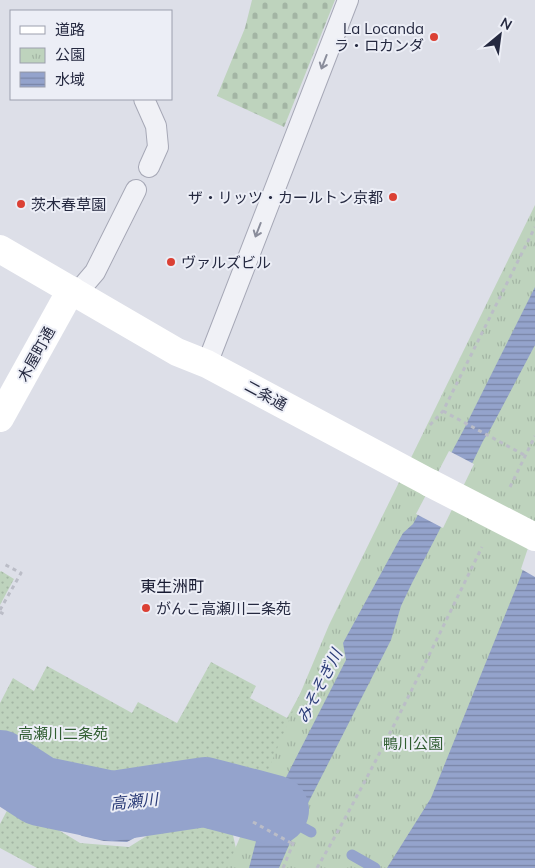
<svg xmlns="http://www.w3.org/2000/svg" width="535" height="868" font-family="Mulish,'Noto Sans JP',sans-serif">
	<defs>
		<pattern id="grass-dots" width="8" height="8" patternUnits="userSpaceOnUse" patternTransform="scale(1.25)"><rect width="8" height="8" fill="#bed3bd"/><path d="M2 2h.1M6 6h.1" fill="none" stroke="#a3b5a4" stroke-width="1.8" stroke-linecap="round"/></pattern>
		<pattern id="cemetery-stones" width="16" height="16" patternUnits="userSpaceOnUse" patternTransform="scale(1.25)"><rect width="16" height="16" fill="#bed3bd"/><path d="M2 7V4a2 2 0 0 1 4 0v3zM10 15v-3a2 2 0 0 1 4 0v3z" fill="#a3b5a4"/></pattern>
		<pattern id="park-tufts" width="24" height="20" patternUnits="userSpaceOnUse" patternTransform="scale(1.25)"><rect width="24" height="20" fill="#bed3bd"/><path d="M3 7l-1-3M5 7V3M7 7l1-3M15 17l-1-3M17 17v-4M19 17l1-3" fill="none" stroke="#a3b5a4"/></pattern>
		<pattern id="water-rules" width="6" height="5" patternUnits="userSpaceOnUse" patternTransform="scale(1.25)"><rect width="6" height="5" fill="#94a3cc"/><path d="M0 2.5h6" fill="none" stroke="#7985a7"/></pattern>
	</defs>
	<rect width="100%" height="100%" fill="#dddfe8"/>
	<g fill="url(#grass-dots)">
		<polygon points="1,571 14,579 0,605 0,572"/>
		<polygon points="320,657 272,790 258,788 253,796 217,784 177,790 167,780 134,777 89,787 45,785 0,756 0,703 13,678 34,691 47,666 132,713 138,702 177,723 211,662 256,686 250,698 287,718"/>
		<polygon points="0,772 33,793 33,802 37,817 80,843 129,847 161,827 176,805 206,800 247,810 233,835 237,853 230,868 37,868 0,848 0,824 13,799 0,792"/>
	</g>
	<polygon fill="url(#cemetery-stones)" points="252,0 335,0 284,127 217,96 245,28"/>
	<polygon fill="url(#park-tufts)" points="535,205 535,868 227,868 329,625"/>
	<g fill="url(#water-rules)">
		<polygon points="535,287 535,345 491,428 483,441 439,531 412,583 401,606 391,640 303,813 279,868 249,868 260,826 255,817 258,803 263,793 277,795 346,660 343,643 403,533 413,524 463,431"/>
		<polygon points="535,534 535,868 387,868 431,798 520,578"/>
		<polygon points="134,784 163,785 173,799 165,813 144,833 127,842 104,841 82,836 42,812 38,803 40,791 88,793"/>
	</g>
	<g fill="#dddfe8">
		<polygon points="449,451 474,464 443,528 416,514"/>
		<polygon points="535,531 535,577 521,569 533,533"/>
	</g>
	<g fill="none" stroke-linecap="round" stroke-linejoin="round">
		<g stroke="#94a3cc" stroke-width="11">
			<polyline points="300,826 311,832"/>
			<polyline points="352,855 375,868"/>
		</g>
		<polyline stroke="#94a3cc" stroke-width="70" points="0,765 40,791 112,806 205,792 274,810"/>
		<g stroke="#a6a8b6" stroke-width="22">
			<g id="lane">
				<polyline points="144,99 156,126 158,147 149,167"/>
				<polyline points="77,293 95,272 136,190"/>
				<polyline points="207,364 348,0"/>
			</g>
		</g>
		<g stroke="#bbbdc7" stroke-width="3" stroke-dasharray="4 4" stroke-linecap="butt">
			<polyline points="443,411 526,456"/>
			<polyline points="430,425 443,411 535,227"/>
			<polyline points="510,487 535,436"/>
			<polyline points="0,610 21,573 2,563"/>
			<polyline points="0,612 5,615"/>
			<polyline points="253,822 293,844"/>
			<polyline points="283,868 295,839"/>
			<path d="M 317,868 C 377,764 429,655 482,547"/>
		</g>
		<use href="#lane" stroke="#f0f1f6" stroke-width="20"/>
		<g stroke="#fff" stroke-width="28">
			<polyline points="0,249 177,352 207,364 430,483"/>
			<polyline points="0,418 71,290"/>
		</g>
		<polyline stroke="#fff" stroke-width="28" points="430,483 535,537"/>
	</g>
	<defs><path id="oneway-shaft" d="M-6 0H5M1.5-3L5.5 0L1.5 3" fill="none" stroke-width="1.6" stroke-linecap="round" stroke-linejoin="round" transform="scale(1.25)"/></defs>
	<g stroke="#8a8d9b">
		<use href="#oneway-shaft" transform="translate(324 62) rotate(111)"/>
		<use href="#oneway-shaft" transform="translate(258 230) rotate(111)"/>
	</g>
	<g fill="#db4034" stroke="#eceef6" stroke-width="2">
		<circle cx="434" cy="37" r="5"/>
		<circle cx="393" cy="197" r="5"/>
		<circle cx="21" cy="204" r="5"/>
		<circle cx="171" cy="262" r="5"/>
		<circle cx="146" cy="608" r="5"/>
	</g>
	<g text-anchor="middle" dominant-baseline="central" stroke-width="4" stroke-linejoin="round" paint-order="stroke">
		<g font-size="15" fill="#252940" stroke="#eceef6" text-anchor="start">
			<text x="424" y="28" text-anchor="end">La Locanda<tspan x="424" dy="17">ラ・ロカンダ</tspan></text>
			<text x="383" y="197" text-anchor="end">ザ・リッツ・カールトン京都</text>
			<text x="31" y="204">茨木春草園</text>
			<text x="181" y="262">ヴァルズビル</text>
			<text x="156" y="608">がんこ高瀬川二条苑</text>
		</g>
		<g font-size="15" fill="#252940" stroke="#eceef6">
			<text transform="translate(36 354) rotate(-61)">木屋町通</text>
			<text transform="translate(266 395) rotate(28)">二条通</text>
		</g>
		<g font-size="15" fill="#315e32" stroke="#eceef6">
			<text x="63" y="733">高瀬川二条苑</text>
			<text x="413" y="743">鴨川公園</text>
		</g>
		<g font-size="16" fill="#171a31" stroke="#eceef6">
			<text x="172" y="586">東生洲町</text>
		</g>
		<g font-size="16" font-style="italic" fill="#2b3c78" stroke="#eceef6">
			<text transform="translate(319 686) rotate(-63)">みそそぎ川</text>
			<text transform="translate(134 801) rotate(-6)">高瀬川</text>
		</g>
	</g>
	<rect x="10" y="10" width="162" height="90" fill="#eceef6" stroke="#9c9fad"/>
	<rect x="20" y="26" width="25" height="8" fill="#ffffff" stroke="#9c9fad"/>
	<text x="55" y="35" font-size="15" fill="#252940">道路</text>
	<rect x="20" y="48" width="25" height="15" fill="url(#park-tufts)" stroke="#9c9fad"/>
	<text x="55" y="60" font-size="15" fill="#252940">公園</text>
	<rect x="20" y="72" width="25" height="15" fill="url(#water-rules)" stroke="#9c9fad"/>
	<text x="55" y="85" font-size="15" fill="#252940">水域</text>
	<g transform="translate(500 35) rotate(29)" stroke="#eceef6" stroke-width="4" paint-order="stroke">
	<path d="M0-4L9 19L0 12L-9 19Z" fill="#252940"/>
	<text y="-8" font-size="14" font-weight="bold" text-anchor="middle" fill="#252940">N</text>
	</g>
</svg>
